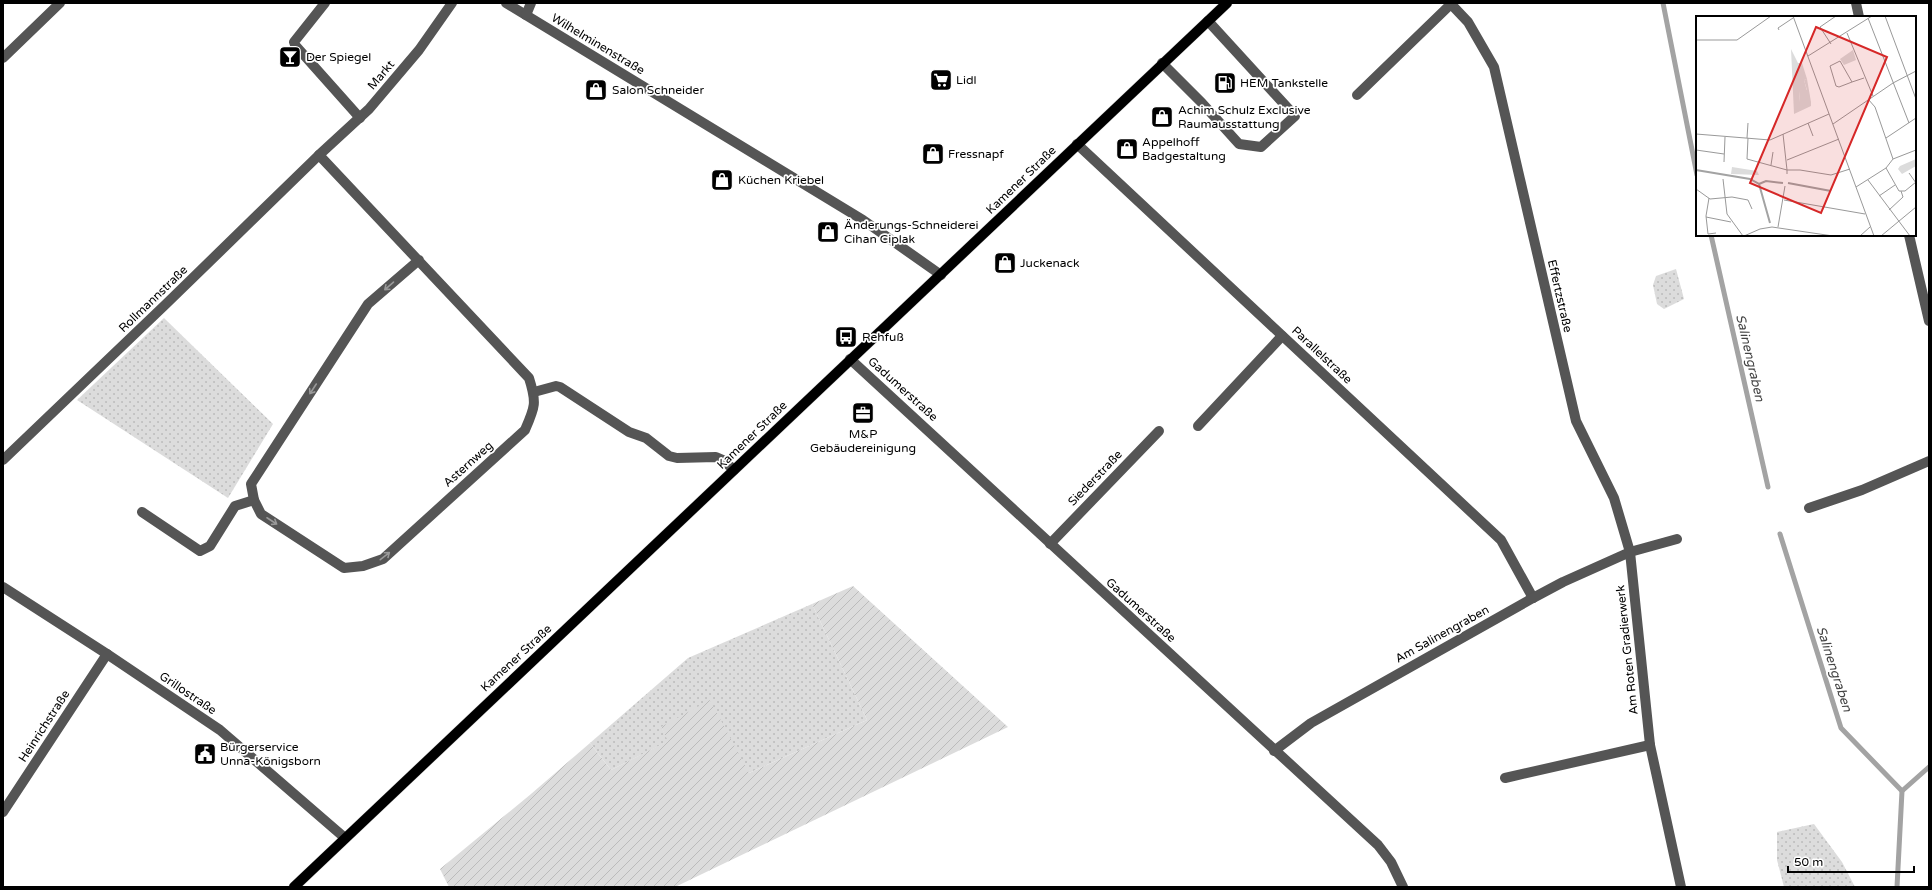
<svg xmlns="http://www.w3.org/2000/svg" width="1932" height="890" font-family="'Varela Round',sans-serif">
	<defs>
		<pattern id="grass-dots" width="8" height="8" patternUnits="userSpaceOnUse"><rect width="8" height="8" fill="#dcdcdc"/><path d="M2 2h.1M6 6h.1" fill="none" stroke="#bbb" stroke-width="1.8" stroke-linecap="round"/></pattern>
		<pattern id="garden-furrows" width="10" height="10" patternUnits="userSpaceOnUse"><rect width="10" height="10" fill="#dcdcdc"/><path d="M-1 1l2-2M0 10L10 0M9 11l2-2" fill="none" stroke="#bbb"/></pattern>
	</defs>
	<rect width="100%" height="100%" fill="#fff"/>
	<g fill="url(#grass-dots)">
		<polygon points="1676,269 1684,299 1664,309 1657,304 1653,285 1656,276"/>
		<polygon points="164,318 273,424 228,498 77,400"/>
		<polygon points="812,604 867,720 749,773 661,727 669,741 611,770 590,743 688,658"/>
		<polygon points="1814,824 1842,862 1855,887 1784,887 1777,860 1777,832"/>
	</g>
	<polygon fill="url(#garden-furrows)" points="853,586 1008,727 675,887 449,887 440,869 531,794 590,743 611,770 668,741 661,727 710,700 749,773 867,720 812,604"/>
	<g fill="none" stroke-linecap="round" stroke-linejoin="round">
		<g stroke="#a3a3a3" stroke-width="5">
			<polyline points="1663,3 1697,175"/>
			<polyline points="1711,235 1768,487"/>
			<polyline points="1780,534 1841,728 1902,791"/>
			<polyline points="1897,887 1902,791 1929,767"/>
		</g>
		<g stroke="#dbdbdb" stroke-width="11">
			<polyline id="major" points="294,887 1227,3"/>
		</g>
		<g stroke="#555" stroke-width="10">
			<polyline points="325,3 294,42 295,45 360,118"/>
			<polyline points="506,3 863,220 941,275"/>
			<polyline points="1450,3 1468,22 1494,67 1576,421 1614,498 1630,552 1677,539"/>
			<polyline points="1856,3 1859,17"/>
			<polyline points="526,15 531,3"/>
			<polyline points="3,58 60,3"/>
			<polyline points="1162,63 1202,103 1239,144 1261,147 1295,116 1208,21"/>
			<polyline points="1357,95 1451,4"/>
			<polyline points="1077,144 1501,540 1533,598"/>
			<path d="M 319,155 L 529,378 C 537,403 535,407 525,430 L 383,559 L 363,566 L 344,568 L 261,514 L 254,500 L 251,484 L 368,304 L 419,260"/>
			<polyline points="1909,235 1929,321"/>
			<polyline points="850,359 1378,845 1391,862 1403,887"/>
			<polyline points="534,392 556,386 560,387 629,432 646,438 669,456 677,458 716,457 723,460 734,470"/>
			<polyline points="1198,426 1282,336"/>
			<polyline points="3,460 166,304 319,155 369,109 419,50 452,3"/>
			<polyline points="1809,508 1862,490 1929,461"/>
			<polyline points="142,512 200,551 210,546 235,506 254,500"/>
			<polyline points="1050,544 1159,431"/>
			<polyline points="3,587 107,654 220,730 345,838"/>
			<polyline points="1274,751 1311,723 1533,598 1563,582 1630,552 1650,745 1681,887"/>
			<polyline points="1505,778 1650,745"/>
			<polyline points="3,812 107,654"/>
		</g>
		<use href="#major" stroke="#000" stroke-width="10"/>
	</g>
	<defs><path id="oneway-shaft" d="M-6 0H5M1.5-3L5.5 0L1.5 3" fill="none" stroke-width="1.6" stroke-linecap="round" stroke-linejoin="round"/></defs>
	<g stroke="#999">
		<use href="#oneway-shaft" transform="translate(389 286) rotate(139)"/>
		<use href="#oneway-shaft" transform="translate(313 389) rotate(123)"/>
		<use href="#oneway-shaft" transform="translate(272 521) rotate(33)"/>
		<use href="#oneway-shaft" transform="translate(385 556) rotate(-38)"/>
	</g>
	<defs>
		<g id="bar-square" transform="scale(1.15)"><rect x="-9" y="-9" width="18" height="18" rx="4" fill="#000" stroke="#fff"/><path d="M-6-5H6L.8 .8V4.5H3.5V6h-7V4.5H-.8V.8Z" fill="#fff"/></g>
		<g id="supermarket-square" transform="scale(1.15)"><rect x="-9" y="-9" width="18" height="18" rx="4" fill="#000" stroke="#fff"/><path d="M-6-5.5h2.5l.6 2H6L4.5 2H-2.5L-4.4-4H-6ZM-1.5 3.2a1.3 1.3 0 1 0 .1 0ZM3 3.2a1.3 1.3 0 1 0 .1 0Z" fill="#fff"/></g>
		<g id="fuel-square" transform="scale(1.15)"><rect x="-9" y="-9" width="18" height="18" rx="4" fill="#000" stroke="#fff"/><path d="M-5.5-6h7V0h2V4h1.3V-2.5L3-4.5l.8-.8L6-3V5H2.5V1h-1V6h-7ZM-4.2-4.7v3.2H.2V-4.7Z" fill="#fff"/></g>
		<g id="shop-square" transform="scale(1.15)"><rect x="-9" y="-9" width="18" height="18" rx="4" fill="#000" stroke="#fff"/><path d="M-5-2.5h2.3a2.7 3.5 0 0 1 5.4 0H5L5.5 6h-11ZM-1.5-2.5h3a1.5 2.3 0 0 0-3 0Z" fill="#fff"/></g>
		<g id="bus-square" transform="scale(1.15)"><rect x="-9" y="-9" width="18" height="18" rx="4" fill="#000" stroke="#fff"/><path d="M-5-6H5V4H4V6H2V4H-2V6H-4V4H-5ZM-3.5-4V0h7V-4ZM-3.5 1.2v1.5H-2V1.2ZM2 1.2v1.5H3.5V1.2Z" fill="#fff"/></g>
		<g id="office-square" transform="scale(1.15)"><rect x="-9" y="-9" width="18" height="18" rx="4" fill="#000" stroke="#fff"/><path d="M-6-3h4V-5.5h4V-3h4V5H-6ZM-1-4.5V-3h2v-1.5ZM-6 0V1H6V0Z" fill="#fff"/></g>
		<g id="civic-square" transform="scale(1.15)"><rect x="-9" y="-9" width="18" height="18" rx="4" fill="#000" stroke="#fff"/><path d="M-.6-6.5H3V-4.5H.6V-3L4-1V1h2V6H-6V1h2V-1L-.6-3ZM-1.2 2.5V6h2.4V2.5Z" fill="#fff"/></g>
	</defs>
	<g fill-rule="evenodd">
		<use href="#bar-square" x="290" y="57"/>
		<use href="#supermarket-square" x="941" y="80"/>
		<use href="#fuel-square" x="1225" y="83"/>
		<use href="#shop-square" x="596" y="90"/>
		<use href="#shop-square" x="1162" y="117"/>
		<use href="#shop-square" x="1127" y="149"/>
		<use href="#shop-square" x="933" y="154"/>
		<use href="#shop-square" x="722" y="180"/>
		<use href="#shop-square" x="828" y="232"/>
		<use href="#shop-square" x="1005" y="263"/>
		<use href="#bus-square" x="846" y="337"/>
		<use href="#office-square" x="863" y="413"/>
		<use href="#civic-square" x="205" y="754"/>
	</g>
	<g text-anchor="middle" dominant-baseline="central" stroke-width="3.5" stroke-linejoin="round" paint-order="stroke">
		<g font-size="12" fill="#000" stroke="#fff">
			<text transform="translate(598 44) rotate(31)">Wilhelminenstraße</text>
			<text transform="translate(381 75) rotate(-50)">Markt</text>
			<text transform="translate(1021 180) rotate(-44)">Kamener Straße</text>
			<text transform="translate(1560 296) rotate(77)">Effertzstraße</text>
			<text transform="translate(153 299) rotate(-44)">Rollmannstraße</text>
			<text transform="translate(1322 355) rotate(43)">Parallelstraße</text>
			<text transform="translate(903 389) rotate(42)">Gadumerstraße</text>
			<text transform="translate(752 435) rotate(-44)">Kamener Straße</text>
			<text transform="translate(468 464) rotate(-42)">Asternweg</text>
			<text transform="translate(1095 478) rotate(-46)">Siederstraße</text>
			<text transform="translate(1141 610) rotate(42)">Gadumerstraße</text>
			<text transform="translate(1442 634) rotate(-29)">Am Salinengraben</text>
			<text transform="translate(1627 650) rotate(-96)">Am Roten Gradierwerk</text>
			<text transform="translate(516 658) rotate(-43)">Kamener Straße</text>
			<text transform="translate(188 693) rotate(34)">Grillostraße</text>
			<text transform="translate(44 726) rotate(-57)">Heinrichstraße</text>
		</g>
		<g font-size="12" fill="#000" stroke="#fff" text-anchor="start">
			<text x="306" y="57">Der Spiegel</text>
			<text x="956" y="80">Lidl</text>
			<text x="1240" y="83">HEM Tankstelle</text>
			<text x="612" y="90">Salon Schneider</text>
			<text x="1178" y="110">Achim Schulz Exclusive<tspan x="1178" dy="14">Raumausstattung</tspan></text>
			<text x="1142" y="142">Appelhoff<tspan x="1142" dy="14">Badgestaltung</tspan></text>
			<text x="948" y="154">Fressnapf</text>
			<text x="738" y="180">Küchen Kriebel</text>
			<text x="844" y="225">Änderungs-Schneiderei<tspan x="844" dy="14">Cihan Ciplak</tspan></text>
			<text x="1020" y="263">Juckenack</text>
			<text x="862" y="337">Rehfuß</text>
			<text x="863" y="434" text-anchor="middle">M&amp;P<tspan x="863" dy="14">Gebäudereinigung</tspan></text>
			<text x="220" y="747">Bürgerservice<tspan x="220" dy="14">Unna-Königsborn</tspan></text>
		</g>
		<g font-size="13" font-style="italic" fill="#444" stroke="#fff">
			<text transform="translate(1750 358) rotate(77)">Salinengraben</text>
			<text transform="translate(1834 669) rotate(72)">Salinengraben</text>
		</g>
	</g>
	<g transform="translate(1696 16)">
		<rect width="220" height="220" fill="#fff"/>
		<path d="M 157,34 L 160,44 L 148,49 L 144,43 ZM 111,63 L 115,86 L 104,86 L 103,75 L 111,74 L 108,64 ZM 220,143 L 220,150 L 206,158 L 202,153 L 204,150 ZM 36,151 L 61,155 L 63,159 L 35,158 Z" fill="#dcdcdc"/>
		<path d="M 95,33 L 102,47 L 106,47 L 111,63 L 108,64 L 111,75 L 103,75 L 104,86 L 115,86 L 115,90 L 98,98 Z" fill="#dcdcdc"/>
		<path fill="none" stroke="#a3a3a3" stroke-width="2" d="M 0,154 L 54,163 L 63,168 L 74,207M 92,167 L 135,175M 63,168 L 70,165 L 87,167"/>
		<path fill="none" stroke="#999" stroke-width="1" d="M 97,0 L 178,220M 189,0 L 220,83M 172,2 L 213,107M 83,14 L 82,12 L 97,2M 151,17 L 177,80M 0,24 L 41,24 L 75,0M 135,28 L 124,11 L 140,0M 112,40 L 176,0M 156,66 L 144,45 L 134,50 L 140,70 L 143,71 L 156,66 L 168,62M 172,83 L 179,91 L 197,143M 112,107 L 117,120M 137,108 L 197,67 L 220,55M 0,118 L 74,124 L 133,98M 51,122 L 52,107M 52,122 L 51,143 L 91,154 L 87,118M 190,122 L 220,102M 0,134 L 28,138M 91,144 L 143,123M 28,146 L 29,121M 75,149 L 77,136M 190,152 L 203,175 L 209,175 L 220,166M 213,157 L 220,167M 91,158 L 91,154 L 104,154 L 135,159 L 154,153M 27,163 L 31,198 L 47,220M 172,164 L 214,220M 160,171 L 190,152 L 197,143 L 220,134M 0,173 L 14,183 L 36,181 L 52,184 L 56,193M 183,180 L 199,169M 13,182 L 10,200 L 12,218 L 20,217M 88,184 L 169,198M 193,194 L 207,181 L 205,175M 10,201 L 35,206M 82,211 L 89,170M 48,220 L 64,213 L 76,211 L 137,220M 164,220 L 174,211M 185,220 L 220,191"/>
		<path fill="#d62828" fill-opacity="0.15" stroke="#d62828" stroke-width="2" d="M 120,11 L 191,41 L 125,197 L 54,167 Z"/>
		<rect width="220" height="220" fill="none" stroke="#000" stroke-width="2"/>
	</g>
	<rect width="1932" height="890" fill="none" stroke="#000000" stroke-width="8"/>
	<path d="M1788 866v6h126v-6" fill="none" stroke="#000000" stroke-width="2"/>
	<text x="1794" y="866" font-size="12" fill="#000000" stroke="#ffffff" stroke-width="3" paint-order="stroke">50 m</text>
</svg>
